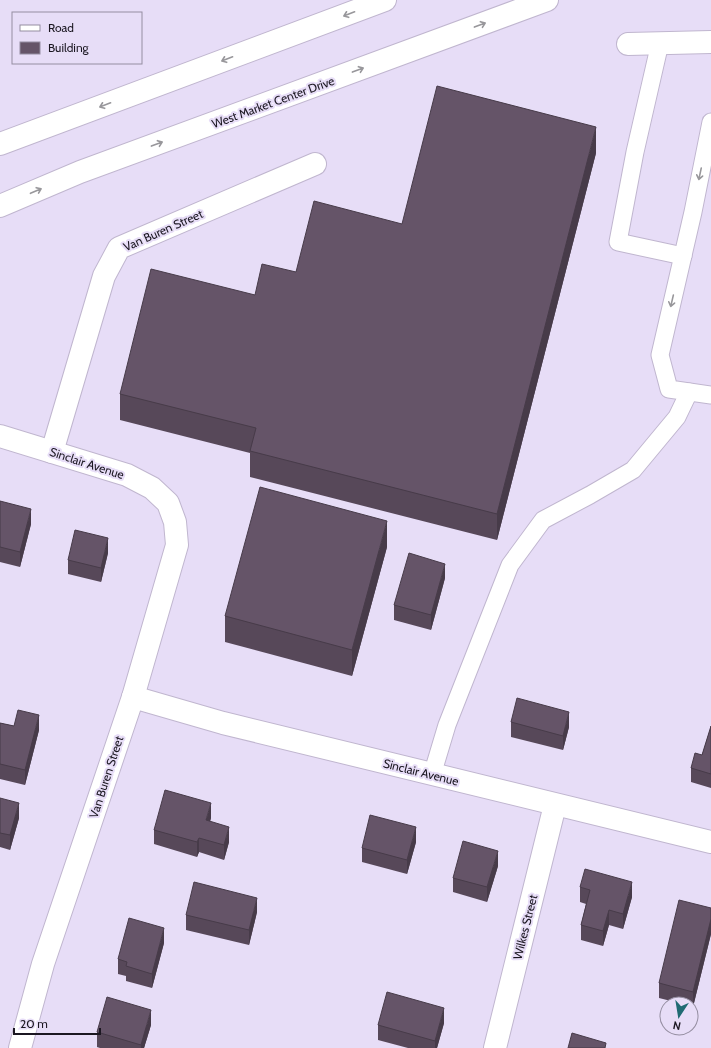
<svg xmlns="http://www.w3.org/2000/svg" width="711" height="1048" font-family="Cabin,sans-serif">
	<rect width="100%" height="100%" fill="#e7ddf7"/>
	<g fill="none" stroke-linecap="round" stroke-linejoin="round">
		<g stroke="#c0b6cf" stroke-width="19">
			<g id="service">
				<polyline points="660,43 635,152 618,242 683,256"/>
				<polyline points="711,122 693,212 660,355 669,389 711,395"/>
				<polyline points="432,775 447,725 510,565 543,520 590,495 633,470 677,417 689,392"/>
			</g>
		</g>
		<g stroke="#c0b6cf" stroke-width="24">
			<g id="minor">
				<polyline points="628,44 711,42"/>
				<polyline points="0,436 127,475 152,488 168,503 175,522 177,545 133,697 43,964 20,1048"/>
				<polyline points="52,452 104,276 119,248 315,164"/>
				<polyline points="133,697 223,723 711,842"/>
				<polyline points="495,1048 555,805"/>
			</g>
		</g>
		<g stroke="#c0b6cf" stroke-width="24">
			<g id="secondary">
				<polyline points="0,144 385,0"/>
				<polyline points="0,206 80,172 547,0"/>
			</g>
		</g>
		<use href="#service" stroke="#fff" stroke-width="17"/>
		<use href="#minor" stroke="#fff" stroke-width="22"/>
		<use href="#secondary" stroke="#fff" stroke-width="22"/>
	</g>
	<g fill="#574859">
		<polygon points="596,153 497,540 250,477 250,453 120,420 120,394 255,295 296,272 402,224"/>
		<polygon points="0,501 31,524 20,567 0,562"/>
		<polygon points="387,547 352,676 225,642 225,616"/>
		<polygon points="108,553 101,582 68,574 68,560"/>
		<polygon points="445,578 431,630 394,620 394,605"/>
		<polygon points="511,722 569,727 563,750 511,737"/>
		<polygon points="0,723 14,726 39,730 25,785 0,779"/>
		<polygon points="711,726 711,788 691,782 691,768 702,755"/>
		<polygon points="0,798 19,818 10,850 0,847"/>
		<polygon points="211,818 210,821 229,842 224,860 199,852 197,857 154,844 154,830"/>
		<polygon points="416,842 407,874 362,862 362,848"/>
		<polygon points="498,866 487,902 453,892 453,878"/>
		<polygon points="580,887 632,897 623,929 609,925 603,946 581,940 581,925 586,904 580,902"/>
		<polygon points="711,908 711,934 693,1007 691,1006 691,1004 683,1004 659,998 659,983"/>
		<polygon points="257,912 249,945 186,930 186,915"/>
		<polygon points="164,943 152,988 126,981 126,976 118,974 118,959"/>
		<polygon points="444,1023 437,1048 408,1048 378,1040 378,1025"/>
		<polygon points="151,1025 144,1048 100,1048 97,1047 97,1032"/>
	</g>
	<g fill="#473b49">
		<polygon points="596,127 596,153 497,540 497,514"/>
		<polygon points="31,509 31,524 20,567 20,552"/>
		<polygon points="387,521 387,547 352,676 352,650"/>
		<polygon points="108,538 108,553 101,582 101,568"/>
		<polygon points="445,564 445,578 431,630 431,615"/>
		<polygon points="569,712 569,727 563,750 563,736"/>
		<polygon points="39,715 39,730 25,785 25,770"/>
		<polygon points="19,803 19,818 10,850 10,835"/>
		<polygon points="211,803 211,818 206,835 206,820"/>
		<polygon points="229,827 229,842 224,860 224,845"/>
		<polygon points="416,827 416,842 407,874 407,860"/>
		<polygon points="199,838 199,852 197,857 197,842"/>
		<polygon points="498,851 498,866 487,902 487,887"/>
		<polygon points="632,882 632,897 623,929 623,914"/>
		<polygon points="257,898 257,912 249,945 249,930"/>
		<polygon points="609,910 609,925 603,946 603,931"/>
		<polygon points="711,919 711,934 693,1007 693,992"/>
		<polygon points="164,928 164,943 152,988 152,974"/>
		<polygon points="444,1008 444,1023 437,1048 435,1048 435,1041"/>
		<polygon points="151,1010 151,1025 144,1048 141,1048 141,1045"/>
	</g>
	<g fill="#655468" stroke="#473b49">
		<polygon points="437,86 596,127 497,514 250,451 256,428 120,394 151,269 255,295 262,264 296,272 314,201 402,224"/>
		<polygon points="260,487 387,521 352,650 225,616"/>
		<polygon points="0,501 31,509 20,552 0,547"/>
		<polygon points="75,530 108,538 101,568 68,560"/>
		<polygon points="409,553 445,564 431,615 394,605"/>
		<polygon points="517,698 569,712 563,736 511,722"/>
		<polygon points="18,710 39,715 25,770 0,764 0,723 14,726"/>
		<polygon points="711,726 711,774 691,768 695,753 702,755"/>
		<polygon points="165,790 211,803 206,820 229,827 224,845 199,838 197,842 154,830"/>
		<polygon points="0,798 19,803 10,835 0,833"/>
		<polygon points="370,815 416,827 407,860 362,848"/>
		<polygon points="463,841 498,851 487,887 453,878"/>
		<polygon points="585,869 632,882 623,914 609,910 603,931 581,925 590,890 580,887"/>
		<polygon points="194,882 257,898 249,930 186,915"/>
		<polygon points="679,900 711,908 711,919 693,992 659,983"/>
		<polygon points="129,918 164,928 152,974 126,966 127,962 118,959"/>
		<polygon points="387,992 444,1008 435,1041 378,1025"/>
		<polygon points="107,997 151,1010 141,1045 97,1032"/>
		<polygon points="572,1033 606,1043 605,1048 568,1048"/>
	</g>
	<defs><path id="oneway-shaft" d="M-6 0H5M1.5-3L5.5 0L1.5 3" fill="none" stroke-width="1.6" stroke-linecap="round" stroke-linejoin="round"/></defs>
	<g stroke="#98979b">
		<use href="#oneway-shaft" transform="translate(349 14) rotate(159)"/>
		<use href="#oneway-shaft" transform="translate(480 25) rotate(-20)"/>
		<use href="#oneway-shaft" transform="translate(227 59) rotate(159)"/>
		<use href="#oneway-shaft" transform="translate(358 70) rotate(-20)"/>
		<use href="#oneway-shaft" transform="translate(105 105) rotate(159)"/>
		<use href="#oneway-shaft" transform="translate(157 144) rotate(-20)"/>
		<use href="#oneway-shaft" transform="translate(700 174) rotate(102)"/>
		<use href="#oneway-shaft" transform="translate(36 191) rotate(-23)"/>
		<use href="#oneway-shaft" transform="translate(672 301) rotate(103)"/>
	</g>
	<g text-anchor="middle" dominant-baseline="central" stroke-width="4" stroke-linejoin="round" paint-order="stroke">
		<g font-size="12" fill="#1b1721" stroke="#e7ddf7">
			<text transform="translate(273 102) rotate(-20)">West Market Center Drive</text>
			<text transform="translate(163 230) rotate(-24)">Van Buren Street</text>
			<text transform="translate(87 463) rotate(18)">Sinclair Avenue</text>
			<text transform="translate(421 772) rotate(14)">Sinclair Avenue</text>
			<text transform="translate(106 777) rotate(-72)">Van Buren Street</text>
			<text transform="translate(525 927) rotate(-76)">Wilkes Street</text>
		</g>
	</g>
	<rect x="12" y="12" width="130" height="52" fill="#e7ddf7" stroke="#958ea1"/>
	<rect x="20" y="25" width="20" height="6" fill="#ffffff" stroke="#958ea1"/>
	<text x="48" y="32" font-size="12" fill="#1b1721">Road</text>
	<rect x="20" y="42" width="20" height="12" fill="#655468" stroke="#958ea1"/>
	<text x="48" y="52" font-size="12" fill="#1b1721">Building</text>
	<g transform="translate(679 1016) rotate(192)"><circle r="19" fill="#e7ddf7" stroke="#958ea1"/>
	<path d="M0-3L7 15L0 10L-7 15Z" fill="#206b73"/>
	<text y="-6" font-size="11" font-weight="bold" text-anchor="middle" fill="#1b1721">N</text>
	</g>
	<path d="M14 1028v6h86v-6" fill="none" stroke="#1b1721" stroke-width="2"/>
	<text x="20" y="1028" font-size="12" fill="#1b1721" stroke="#e7ddf7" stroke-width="3" paint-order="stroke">20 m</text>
</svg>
